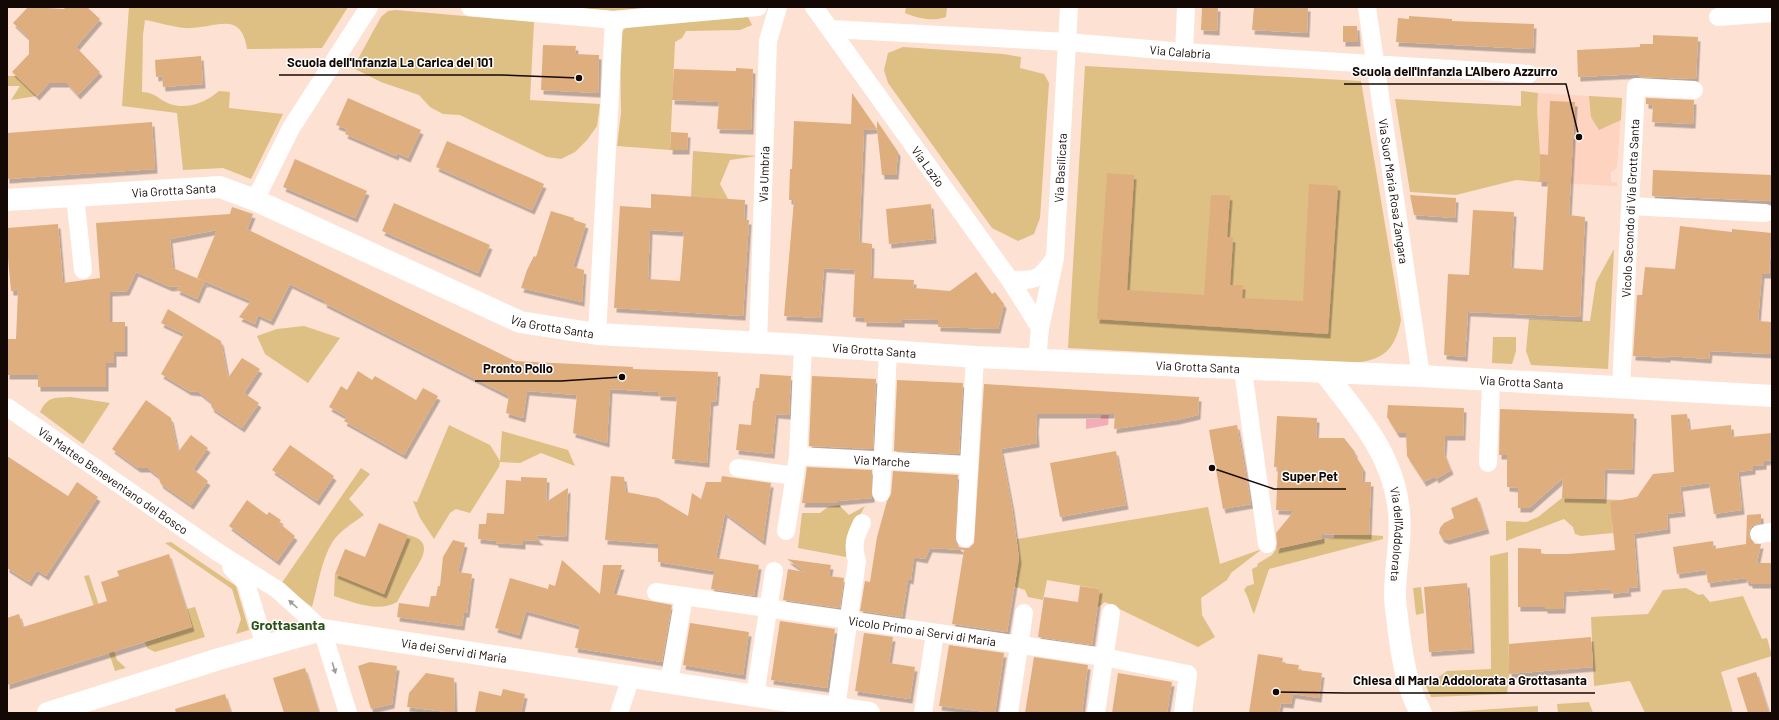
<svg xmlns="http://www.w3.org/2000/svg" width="1779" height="720" font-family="Barlow,sans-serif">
	<defs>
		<filter id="shadow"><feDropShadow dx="2.5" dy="4.5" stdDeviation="0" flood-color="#0004"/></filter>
	</defs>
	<rect width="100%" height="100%" fill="#fde1d3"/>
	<polygon fill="#fed3bf" points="1538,93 1622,98 1617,168 1611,172 1611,182 1617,182 1617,186 1539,182 1537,110"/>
	<g fill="#debf84">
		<path d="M 129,7 L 348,7 L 322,48 L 247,49 C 241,8 213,30 185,28 C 172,27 158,22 145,20 L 143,35 L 142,92 C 157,93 157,99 170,104 C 188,110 206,102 219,91 L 230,92 L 229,108 L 283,114 L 251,179 L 223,168 L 183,170 L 177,113 L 122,106 Z"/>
		<polygon points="568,7 654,7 611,11"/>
		<path d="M 906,7 L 947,7 L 946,17 C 933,22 917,18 905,13 Z"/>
		<polygon points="396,10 534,22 530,100 600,104 597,126 587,140 575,152 561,159 547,157 460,115 443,114 430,107 419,95 381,82 353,68 381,17 388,11"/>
		<polygon points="748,17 752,25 740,30 686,31 682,38 675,42 670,150 617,146 621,113 620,35 624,29 634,25"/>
		<polygon points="903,47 1003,54 1021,57 1020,68 1044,74 1049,83 1040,218 1034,234 1018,241 992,228 888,83 884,70 888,53"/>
		<path d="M 1085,66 L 1361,81 L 1401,320 C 1395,350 1383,360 1354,363 L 1068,348 Z"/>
		<polygon points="7,76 16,76 37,96 11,100 20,86 7,86"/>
		<polygon points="1521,91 1538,93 1537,110 1540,154 1539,182 1516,180 1456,195 1410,192 1395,99 1521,106"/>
		<polygon points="1589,96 1622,98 1621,120 1599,130 1591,117"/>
		<polygon points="693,151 757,156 730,160 720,184 728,199 691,197"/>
		<polygon points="1614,249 1608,369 1531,365 1526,351 1529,319 1590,321 1596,282"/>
		<polygon points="304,326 340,338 308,383 265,354 257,336 277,329"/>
		<polygon points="1493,337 1516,337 1516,351 1512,364 1492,363"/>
		<path d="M 71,397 L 110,403 L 83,444 L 40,412 C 48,396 54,398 71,397 Z"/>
		<polygon points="449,425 490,445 500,461 502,431 568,450 575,466 541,453 520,463 500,462 499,467 470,513 456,509 450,513 434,539 420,518 413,501 417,502"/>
		<path d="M 361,468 L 370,474 L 349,499 L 364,515 C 353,523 341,530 333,541 C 321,560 318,586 312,607 L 281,584 Z"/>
		<polygon points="1562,498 1623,500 1625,519 1612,520 1613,533 1581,536 1575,534 1573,527 1564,519 1506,541 1506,521 1526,522 1538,517"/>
		<path d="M 839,505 L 849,515 L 865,506 C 855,523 849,539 846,557 L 798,548 L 802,513 L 820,513 L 828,507 Z"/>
		<polygon points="1208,507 1220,564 1262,549 1231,573 1227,580 1201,598 1202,615 1215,637 1198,647 1105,602 1097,608 1100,589 1047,580 1043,600 1028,597 1025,590 1015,587 1019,555 1017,539"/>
		<path d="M 1357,534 L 1383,536 L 1383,539 L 1269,569 L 1254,614 C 1250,606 1249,598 1244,590 L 1247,586 L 1254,584 L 1252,569 L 1258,566 L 1257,564 L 1272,555 L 1276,549 L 1322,539 L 1334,538 L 1334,535 Z"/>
		<path d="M 408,535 C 435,541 422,559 412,575 C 407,584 402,593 397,602 C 378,613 353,602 334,596 L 335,574 L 384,594 Z"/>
		<polygon points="171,542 236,586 249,630 236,634 241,619 232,589 165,543"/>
		<polygon points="1508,552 1509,674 1507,694 1431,697 1426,686 1447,671 1491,669 1490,556"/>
		<polygon points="89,575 117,660 126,668 115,671 84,576"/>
		<polygon points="1421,587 1424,613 1416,615 1413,588"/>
		<polygon points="1686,588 1699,595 1703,594 1710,602 1743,596 1762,639 1767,638 1772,656 1721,672 1733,713 1645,713 1630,681 1594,686 1591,617 1648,614 1663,590"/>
		<polygon points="195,607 205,637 155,652 147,648 145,642 192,627 187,609"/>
		<polygon points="1589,702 1593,713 1558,713 1557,704"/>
		<polygon points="1538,706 1538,713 1436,713"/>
	</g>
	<polygon fill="#f4adb7" points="1102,415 1109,415 1108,425 1086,429 1086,419 1100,419"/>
	<g fill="#dfae7f" fill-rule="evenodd" filter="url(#shadow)">
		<polygon points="28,7 64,9 66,7 87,7 100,19 76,47 100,72 78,95 67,83 49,83 37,96 12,72 29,54 29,38 13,23"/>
		<polygon points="1202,7 1218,7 1217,31 1201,30"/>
		<polygon points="1254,7 1308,7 1307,33 1252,30"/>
		<polygon points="1409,16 1452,19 1452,21 1534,24 1533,49 1396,42 1398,18 1409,19"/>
		<polygon points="1343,26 1357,26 1358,42 1343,42"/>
		<polygon points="1653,35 1698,37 1696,79 1639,77 1639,74 1578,77 1577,50 1640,47 1640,44 1653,44"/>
		<polygon points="543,45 576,46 575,54 599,55 598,93 541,90"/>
		<polygon points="201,56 203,84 163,87 162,76 156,77 155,60"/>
		<polygon points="736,68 753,69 751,130 717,129 719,102 672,100 674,69 736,71"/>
		<polygon points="852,93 877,129 877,121 898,152 896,175 882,175 877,129 864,130 859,242 872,244 871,278 914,280 913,288 950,291 976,272 992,294 995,292 1004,304 998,329 938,327 938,320 902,319 902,323 864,322 864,318 853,317 855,270 824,268 820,318 784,316 794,200 789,200 790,169 792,169 794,121 851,124"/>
		<polygon points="348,98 421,130 408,158 397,153 396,156 345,134 347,129 336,125"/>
		<polygon points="1646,98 1694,100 1693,124 1652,122 1653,105 1646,104"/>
		<polygon points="1550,101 1575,102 1569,215 1585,217 1580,317 1468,312 1465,357 1444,355 1448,274 1469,275 1473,210 1514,212 1511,268 1543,270 1548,182 1539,182 1540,154 1548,155"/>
		<polygon points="152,122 155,169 7,179 7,133"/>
		<polygon points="671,132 688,133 687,150 670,150"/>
		<polygon points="447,141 544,184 532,210 436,167"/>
		<polygon points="295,159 367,191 355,218 283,187"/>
		<polygon points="1653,170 1772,175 1772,201 1652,196"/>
		<polygon points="1107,173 1134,175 1127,290 1204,295 1211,195 1222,195 1230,196 1227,237 1233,238 1230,285 1243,285 1242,298 1303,301 1309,184 1338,186 1328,334 1097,319"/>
		<path d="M 651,194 L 745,200 L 744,220 L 749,220 L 743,316 L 614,308 L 620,206 L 651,208 ZM 650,230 L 684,232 L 680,281 L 648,279 Z"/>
		<polygon points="1410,195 1456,198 1455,218 1414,215"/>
		<polygon points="394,203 490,245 478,273 382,231"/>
		<polygon points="931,204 934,239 889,244 886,209"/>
		<polygon points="232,207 253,214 247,229 515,361 633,367 633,369 718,372 716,401 711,402 707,463 672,459 677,397 658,396 658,392 610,389 607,443 573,433 577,395 527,391 523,418 506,413 509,396 324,303 325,301 290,284 271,321 258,315 255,324 239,317 251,301 197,278 217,230 170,239 173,268 208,283 204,283 197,299 177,290 179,286 170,287 136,272 127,291 110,292 110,322 125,322 125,352 114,352 114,363 106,363 106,387 38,387 38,375 7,375 7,339 16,339 18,291 11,291 7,247 7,228 58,224 63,283 100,278 96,223 230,214"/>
		<polygon points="551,211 574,218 574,220 586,224 573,267 584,270 582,302 521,288 527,270 534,256 536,257"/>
		<polygon points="1680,226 1732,232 1732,229 1772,233 1769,274 1762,274 1758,321 1772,322 1772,354 1710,351 1709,359 1668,356 1668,358 1633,356 1637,295 1642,295 1645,267 1675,269"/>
		<polygon points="168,309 221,341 228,378 242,358 260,369 244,393 259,403 242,428 212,408 210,401 199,392 189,391 161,374 184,334 161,323"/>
		<polygon points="358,371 372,380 375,376 416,400 423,388 438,396 404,455 344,421 347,417 329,407 341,386 347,390"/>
		<polygon points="760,374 791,376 789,415 776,414 772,454 736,450 739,424 751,425 753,401 754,401 756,388 759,388"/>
		<polygon points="812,376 876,379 873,449 809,446"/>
		<polygon points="897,380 963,383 959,454 894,451"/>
		<polygon points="984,384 1199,397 1198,415 1177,420 1114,429 1115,414 1037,414 1036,428 1037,443 1001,449 1012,507 1019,559 1007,632 952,624 964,550 930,548 925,559 914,557 911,580 908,579 902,617 860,611 865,581 870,582 877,537 887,501 891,494 893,471 958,475 956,542 959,547 964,548 969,548 974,543"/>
		<polygon points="146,400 171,418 178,452 191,435 208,448 193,469 208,481 191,505 161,484 158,476 148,468 138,468 112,449"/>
		<polygon points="1388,405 1464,408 1463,436 1445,436 1444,453 1451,470 1436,479 1435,476 1424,482 1407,456 1406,433 1397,433 1387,417"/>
		<polygon points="1500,409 1634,414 1632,470 1605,469 1604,499 1562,498 1563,478 1529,508 1518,508 1518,488 1507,487 1507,455 1499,455"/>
		<polygon points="1687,414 1689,430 1731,425 1732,437 1772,433 1772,460 1764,461 1764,465 1753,466 1753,470 1738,472 1742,510 1714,514 1709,483 1680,487 1683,512 1667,514 1668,529 1634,534 1638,587 1628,588 1629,592 1611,594 1611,589 1564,592 1563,609 1545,609 1545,607 1518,607 1518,548 1541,549 1541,554 1568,554 1615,550 1610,502 1637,497 1653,474 1674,472 1671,415"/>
		<polygon points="1277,416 1317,418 1316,438 1344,438 1355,452 1355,455 1363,468 1362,482 1371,482 1369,535 1322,534 1322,539 1276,549 1277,543 1276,533 1294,511 1276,510 1278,467 1274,467"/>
		<polygon points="1237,425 1251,504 1223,509 1209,430"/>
		<polygon points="290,445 334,476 317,501 272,470"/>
		<polygon points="1116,451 1126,505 1060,517 1050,463"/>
		<polygon points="7,456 68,496 77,482 98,497 46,576 37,570 29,582 7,568"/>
		<polygon points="807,467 872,470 872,498 838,501 838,503 802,503"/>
		<polygon points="611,476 624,477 626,492 658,498 688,516 692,493 701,499 706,482 721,482 722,476 771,483 763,541 725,513 716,558 759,565 754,596 711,589 715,567 714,571 658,562 658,544 605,540"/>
		<polygon points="521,477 547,478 546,502 568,488 566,537 535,535 541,541 523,540 523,545 496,543 496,541 478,539 479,524 486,524 487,513 504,514 506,480 521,481"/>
		<polygon points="1477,497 1487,529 1447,540 1442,538 1439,533 1440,528 1444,523 1454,518 1451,508"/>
		<polygon points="247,500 267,515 269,512 281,520 279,523 295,536 277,561 229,526"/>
		<polygon points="1761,514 1761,523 1752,526 1749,531 1749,536 1755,544 1761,544 1757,563 1772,563 1772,584 1750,584 1750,582 1746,581 1746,578 1708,583 1706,570 1677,574 1673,547 1713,541 1714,549 1746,544 1747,515"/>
		<polygon points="379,523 408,535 384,594 335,574 345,549 365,557"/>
		<polygon points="453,540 465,543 458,572 472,574 467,613 464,613 462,626 397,617 399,603 429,607 431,596 436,596 438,586 440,586 443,557"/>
		<polygon points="169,554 192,627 7,685 7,618 19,614 23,627 107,601 101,582 119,576 117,571"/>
		<polygon points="787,559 831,565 829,576 844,578 840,608 783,600 788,569 805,572"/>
		<polygon points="562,560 600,594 603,565 622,565 613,594 672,605 662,662 575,648 580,626 526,611 519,635 495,628 510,578 548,589 549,584 555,586"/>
		<polygon points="1467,583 1472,649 1429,652 1424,587"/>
		<polygon points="1080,586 1100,589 1092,645 1038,637 1044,597 1078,602"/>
		<polygon points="780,621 835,629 827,688 771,680"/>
		<polygon points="690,623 749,632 743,675 683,665"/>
		<polygon points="864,633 893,637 889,663 915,667 910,699 855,691"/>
		<polygon points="1591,637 1593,667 1509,674 1509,644"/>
		<polygon points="949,645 1004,653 995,713 939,706"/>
		<polygon points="1258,654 1283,658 1282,663 1299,665 1298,670 1322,673 1319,698 1293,694 1291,704 1281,703 1279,713 1249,713"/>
		<polygon points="1034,657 1088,665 1082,713 1025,713"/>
		<polygon points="370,662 397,666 392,704 371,709 358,666"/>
		<polygon points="305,668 319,713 284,713 273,678"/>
		<polygon points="1756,672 1769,713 1748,713 1737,678"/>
		<polygon points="426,673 454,678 455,713 407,707 409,693"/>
		<polygon points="1118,673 1172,682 1167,713 1112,713"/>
		<polygon points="503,689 525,694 521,713 475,713 479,691 501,696"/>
		<polygon points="225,694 231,713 176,713 175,709"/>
	</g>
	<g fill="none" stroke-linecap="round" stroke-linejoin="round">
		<g stroke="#fff" stroke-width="18">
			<polyline points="470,7 614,20 758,7"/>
			<path id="s1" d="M 814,7 L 1010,280 L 1040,328"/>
			<path id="s2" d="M 1367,7 L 1421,376"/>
			<polyline points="1718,17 1772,13"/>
			<path id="s3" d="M 831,29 L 1067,42 L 1184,52 L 1529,74"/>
			<polyline points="1184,52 1186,7"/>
			<polyline points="75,196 83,270"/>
			<polyline points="255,200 291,128 369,7"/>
			<polyline points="1630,206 1765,213"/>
			<path d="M 1010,280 C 1036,280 1039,281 1054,259"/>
			<polyline points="597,334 614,20"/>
			<path id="s4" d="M 758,343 L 768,41 L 778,7"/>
			<path id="s5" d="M 803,345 L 798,456 L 969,465 L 975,357"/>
			<path id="s6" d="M 1037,360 L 1040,328 L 1055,258 L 1069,7"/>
			<polyline points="1243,370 1267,544"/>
			<path id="s7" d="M 1621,387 L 1636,87 L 1694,90"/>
			<path id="s8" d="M 7,407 L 219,553 L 278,590 L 322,630 L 348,713"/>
			<polyline points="1488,463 1491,380"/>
			<polyline points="738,468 795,476"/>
			<polyline points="881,493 888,351"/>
			<polyline points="786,531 798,456"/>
			<polyline points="1759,534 1772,532"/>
			<polyline points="965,538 969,465"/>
			<polyline points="231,567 246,583 265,646"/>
			<path id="s9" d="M 656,592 L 1104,657 L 1188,674 L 1183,713"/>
			<polyline points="669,683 684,596"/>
			<polyline points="755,696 774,571"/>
			<path d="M 836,708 L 857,561 C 852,545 855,537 862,523"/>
			<polyline points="619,713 631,677"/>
			<polyline points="923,713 935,633"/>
			<polyline points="1009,713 1024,613"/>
			<polyline points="1096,713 1111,613"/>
		</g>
		<g stroke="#fff" stroke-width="22">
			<path id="s10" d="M 7,200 L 220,187 L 255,200 L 520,322 L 597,334 L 803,345 L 975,357 L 1421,376 L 1772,396"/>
			<path id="s11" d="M 1325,373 C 1356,413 1391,452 1398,504 C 1403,535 1395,564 1395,595 C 1395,605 1397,615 1398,625 C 1402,656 1406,686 1421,713"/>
			<path id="s12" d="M 48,713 L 219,659 L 322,630 L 869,713"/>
		</g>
	</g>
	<defs><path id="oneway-solid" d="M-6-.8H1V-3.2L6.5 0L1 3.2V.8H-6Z"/></defs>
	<g fill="#a19c9b">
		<use href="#oneway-solid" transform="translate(293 604) rotate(-138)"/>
		<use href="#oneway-solid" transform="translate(334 668) rotate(73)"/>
	</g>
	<g text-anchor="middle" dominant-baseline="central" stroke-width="3" stroke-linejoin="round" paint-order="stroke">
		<g font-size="12" fill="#130804" stroke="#fff">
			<text stroke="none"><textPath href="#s3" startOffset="350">Via Calabria</textPath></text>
			<text stroke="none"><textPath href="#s1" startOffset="196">Via Lazio</textPath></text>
			<text stroke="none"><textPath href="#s6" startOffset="194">Via Basilicata</textPath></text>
			<text stroke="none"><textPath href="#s4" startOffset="169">Via Umbria</textPath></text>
			<text stroke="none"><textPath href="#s10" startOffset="167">Via Grotta Santa</textPath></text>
			<text stroke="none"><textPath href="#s2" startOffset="186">Via Suor Maria Rosa Zangara</textPath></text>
			<text stroke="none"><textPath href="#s7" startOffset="179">Vicolo Secondo di Via Grotta Santa</textPath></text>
			<text stroke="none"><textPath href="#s10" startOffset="575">Via Grotta Santa</textPath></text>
			<text stroke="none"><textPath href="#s10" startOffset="898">Via Grotta Santa</textPath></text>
			<text stroke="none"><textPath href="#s10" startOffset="1222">Via Grotta Santa</textPath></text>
			<text stroke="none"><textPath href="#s10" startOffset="1546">Via Grotta Santa</textPath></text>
			<text stroke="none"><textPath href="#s5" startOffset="195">Via Marche</textPath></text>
			<text stroke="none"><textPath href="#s8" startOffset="129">Via Matteo Beneventano del Bosco</textPath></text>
			<text stroke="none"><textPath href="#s11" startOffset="182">Via dell'Addolorata</textPath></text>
			<text stroke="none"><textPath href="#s9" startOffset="269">Vicolo Primo ai Servi di Maria</textPath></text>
			<text stroke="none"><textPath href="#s12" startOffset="420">Via dei Servi di Maria</textPath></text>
		</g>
		<g font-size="14" font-weight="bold" fill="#2a5317" stroke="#fff">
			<text x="288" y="624">Grottasanta</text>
		</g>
	</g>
	<path fill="none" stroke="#130804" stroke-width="1.5" d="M579 78L501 75H279M1579 137L1566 84H1344M622 377L561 381H475M1212 468L1274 489H1346M1276 692L1345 693H1595"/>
	<g fill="#130804" stroke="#fff" stroke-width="1.5">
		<circle cx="579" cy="78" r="4"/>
		<circle cx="1579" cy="137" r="4"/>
		<circle cx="622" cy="377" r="4"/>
		<circle cx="1212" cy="468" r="4"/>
		<circle cx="1276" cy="692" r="4"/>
	</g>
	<g font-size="13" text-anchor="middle" font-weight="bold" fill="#130804" stroke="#fff" stroke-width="3" stroke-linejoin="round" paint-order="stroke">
		<text x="390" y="67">Scuola dell'infanzia La Carica dei 101</text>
		<text x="1455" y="76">Scuola dell'infanzia L'Albero Azzurro</text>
		<text x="518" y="373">Pronto Pollo</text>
		<text x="1310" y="481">Super Pet</text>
		<text x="1470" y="685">Chiesa di Maria Addolorata a Grottasanta</text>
	</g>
	<rect width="1779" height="720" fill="none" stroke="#130804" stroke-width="16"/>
</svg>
